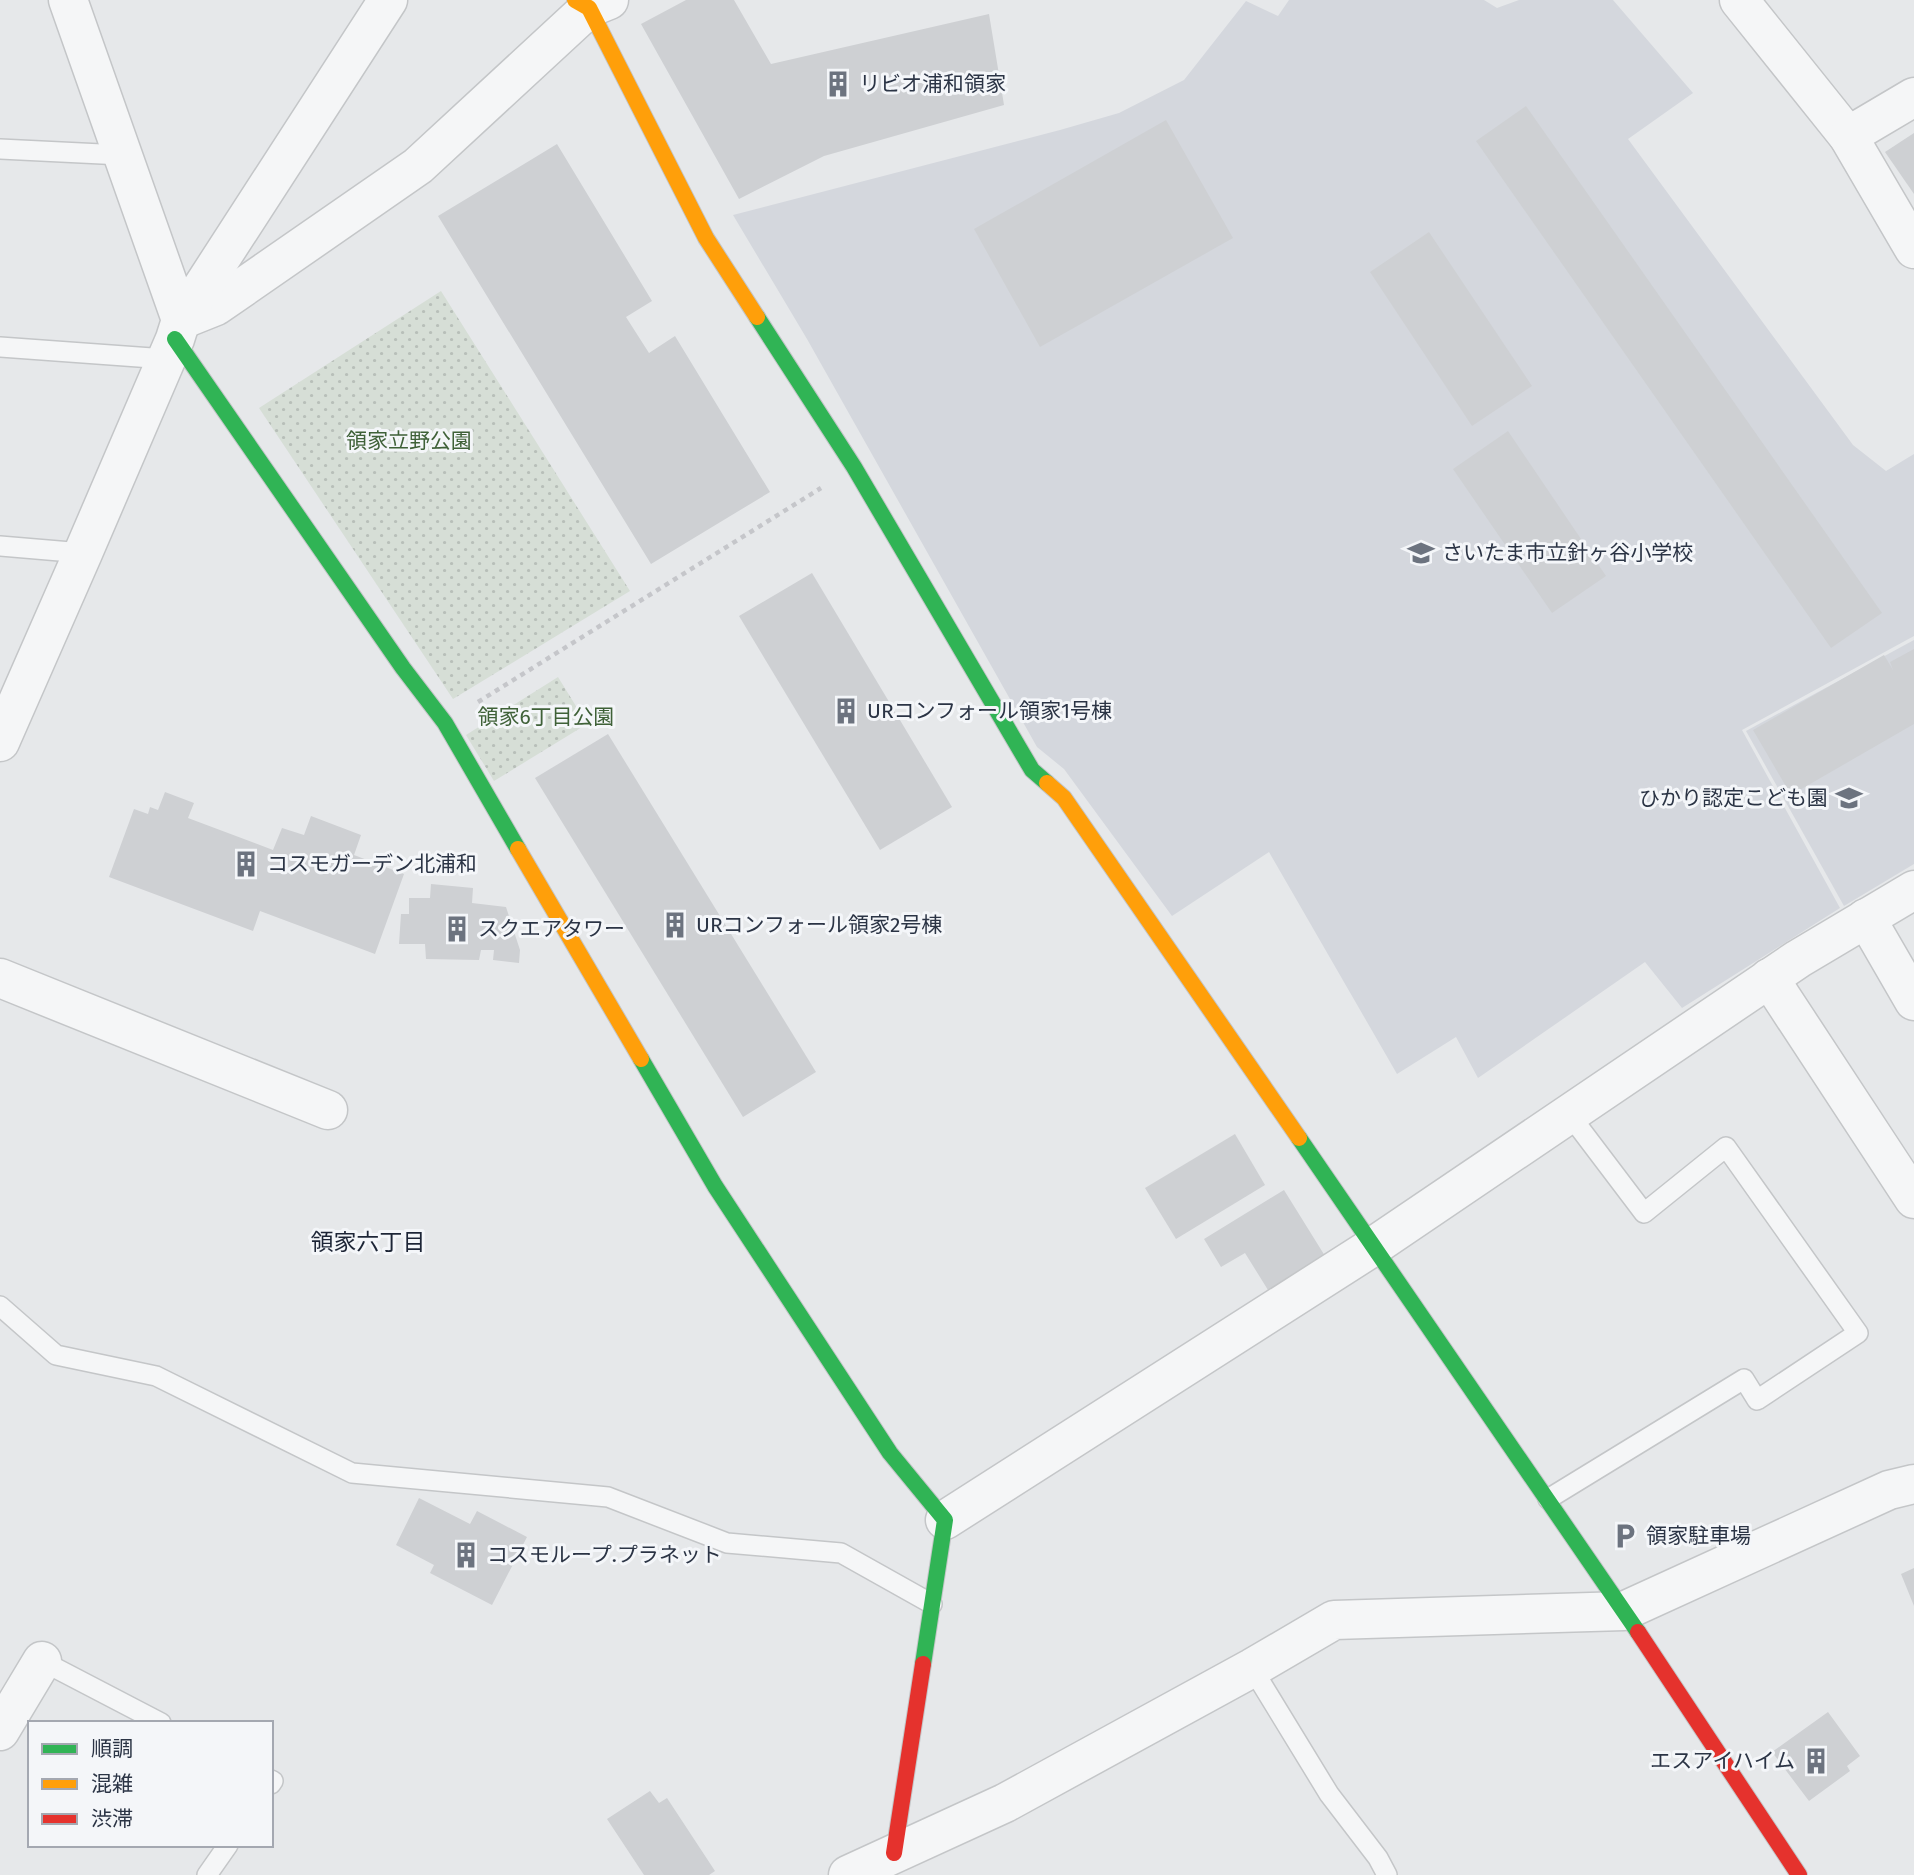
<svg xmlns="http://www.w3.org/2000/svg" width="1914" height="1875" font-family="'Fira Sans','Noto Sans JP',sans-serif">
	<defs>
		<pattern id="park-dots" width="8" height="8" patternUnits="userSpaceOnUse" patternTransform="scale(1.75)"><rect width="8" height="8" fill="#d6ded6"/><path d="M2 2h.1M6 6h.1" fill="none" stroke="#b8bfb9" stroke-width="1.8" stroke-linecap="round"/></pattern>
	</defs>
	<rect width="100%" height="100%" fill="#e6e8ea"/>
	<g fill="#d4d7dd">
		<polygon points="1289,0 1484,0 1497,8 1519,0 1613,0 1693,93 1628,139 1853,445 1886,471 1914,454 1914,636 1742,730 1840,908 1682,1008 1645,962 1478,1078 1456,1037 1397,1074 1269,852 1172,916 1064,769 1037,747 807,339 733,215 1060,130 1119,113 1184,80 1246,1 1278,16"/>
		<polygon points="1914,640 1914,864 1844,906 1746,731"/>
	</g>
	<g fill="url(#park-dots)">
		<polygon points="441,291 630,591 453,699 259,408"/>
		<polygon points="558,677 587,724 494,781 466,735"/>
	</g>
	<g fill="#ced0d3">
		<polygon points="686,0 734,0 771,64 989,14 1004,105 824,156 739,199 641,24"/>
		<polygon points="1526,106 1882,613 1831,648 1476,141"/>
		<polygon points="1166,120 1233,238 1040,347 974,229"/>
		<polygon points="1914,133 1914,194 1885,152"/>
		<polygon points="557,144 652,301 626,317 649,353 675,336 770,492 651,564 438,216"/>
		<polygon points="1429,232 1532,386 1472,426 1370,272"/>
		<polygon points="1508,431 1606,576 1552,613 1453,469"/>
		<polygon points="812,573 952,807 880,850 739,616"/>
		<polygon points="1914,649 1914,724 1791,795 1753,730 1884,655 1893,670 1890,662"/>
		<polygon points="608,734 816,1072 743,1117 535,778"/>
		<polygon points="165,792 194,803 188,818 273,850 282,828 304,835 311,816 361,835 354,855 404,874 375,954 260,911 253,931 109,877 134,809 148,814 150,807 158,810"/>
		<polygon points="431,884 473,888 472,903 506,907 520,950 519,963 493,960 494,950 481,950 479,960 426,959 425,944 399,944 401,914 409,914 409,898 430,898"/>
		<polygon points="1235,1134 1265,1185 1176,1239 1145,1188"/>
		<polygon points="1284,1190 1325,1256 1268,1290 1245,1253 1221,1267 1204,1239"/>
		<polygon points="419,1498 470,1524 477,1511 527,1537 492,1605 430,1573 434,1565 396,1545"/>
		<polygon points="1914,1568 1914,1606 1901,1574"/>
		<polygon points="1828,1712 1860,1756 1847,1766 1850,1771 1809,1801 1772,1752"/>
		<polygon points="650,1791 659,1803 667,1798 715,1871 709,1875 644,1875 607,1819"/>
	</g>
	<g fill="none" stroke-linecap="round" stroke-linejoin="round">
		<g stroke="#c4c6c8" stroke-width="22">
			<g id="lane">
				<polyline points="0,149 122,155"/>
				<polyline points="0,347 166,359"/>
				<polyline points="0,546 83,553"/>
				<polyline points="0,1306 56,1355 156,1376 352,1473 608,1497 727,1543 841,1553 932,1604"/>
				<polyline points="1548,1499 1744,1379 1757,1400 1858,1333 1726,1147 1644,1213 1569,1114"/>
				<polyline points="42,1661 161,1723"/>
				<polyline points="1252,1668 1329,1794 1378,1858 1387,1875"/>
				<polyline points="271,1780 273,1781 271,1784"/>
				<polyline points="207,1875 228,1845"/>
			</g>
		</g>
		<g stroke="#c4c6c8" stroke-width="41">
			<g id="street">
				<polyline points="1739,0 1848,136 1914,249"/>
				<polyline points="1848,136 1914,97"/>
				<polyline points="181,320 216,306 418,166 589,8 609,0"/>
				<polyline points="181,320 388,0"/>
				<polyline points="0,742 83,553 175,339 181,320 68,0"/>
				<polyline points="1866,918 1914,1001"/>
				<polyline points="0,978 328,1110"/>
				<polyline points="1769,978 1914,1199"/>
				<polyline points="945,1520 1374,1246 1798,959 1914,890"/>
				<polyline points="0,1731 42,1661"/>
				<polyline points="848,1875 1005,1803 1252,1668 1334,1620 1624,1611 1889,1490 1914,1484"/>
			</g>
		</g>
		<g stroke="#c4c6c8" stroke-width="18">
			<g id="fast">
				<polyline points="757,317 854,467 1032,770 1047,783"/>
				<polyline points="175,339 403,668 445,723 518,849"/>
				<polyline points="641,1059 715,1186 890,1453 945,1520 923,1664"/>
				<polyline points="1299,1138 1638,1632"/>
			</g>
		</g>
		<g stroke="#c4c6c8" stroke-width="18">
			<g id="slow">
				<polyline points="575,0 589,8 706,238 757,317"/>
				<polyline points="1047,783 1064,798 1299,1138"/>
				<polyline points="518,849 641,1059"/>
			</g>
		</g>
		<g stroke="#c4c6c8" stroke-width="18">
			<g id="jam">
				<polyline points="1638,1632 1799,1875"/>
				<polyline points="894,1853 923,1664"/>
			</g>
		</g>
		<polyline stroke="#c5c6ca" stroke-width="4.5" stroke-dasharray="5 5" stroke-linecap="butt" points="478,702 821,488"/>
		<use href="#lane" stroke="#f5f6f7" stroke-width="19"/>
		<use href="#street" stroke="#f5f6f7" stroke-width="38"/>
		<use href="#fast" stroke="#30b455" stroke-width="16"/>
		<use href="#slow" stroke="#ff9f0a" stroke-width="16"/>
		<use href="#jam" stroke="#e5322d" stroke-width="16"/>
	</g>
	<defs>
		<g id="building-bare" transform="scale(2.1)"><path d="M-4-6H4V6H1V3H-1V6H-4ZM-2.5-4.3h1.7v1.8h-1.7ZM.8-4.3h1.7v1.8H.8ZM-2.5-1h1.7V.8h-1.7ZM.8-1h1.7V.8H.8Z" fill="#6c737f" stroke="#f4f6f9" stroke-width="2.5" paint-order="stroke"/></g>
		<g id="school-bare" transform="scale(2.1)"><path d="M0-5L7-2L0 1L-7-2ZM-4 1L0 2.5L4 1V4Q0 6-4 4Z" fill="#6c737f" stroke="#f4f6f9" stroke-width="2.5" paint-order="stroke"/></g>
		<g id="parking-bare" transform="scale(2.1)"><path d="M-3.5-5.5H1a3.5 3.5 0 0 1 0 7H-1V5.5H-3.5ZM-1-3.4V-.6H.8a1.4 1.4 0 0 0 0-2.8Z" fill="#6c737f" stroke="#f4f6f9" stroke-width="2.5" paint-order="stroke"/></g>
	</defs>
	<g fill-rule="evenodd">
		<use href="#building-bare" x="838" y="84"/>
		<use href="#school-bare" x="1421" y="553"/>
		<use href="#building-bare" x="846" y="711"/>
		<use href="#school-bare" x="1849" y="798"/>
		<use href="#building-bare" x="246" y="864"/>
		<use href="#building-bare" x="675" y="925"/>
		<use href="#building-bare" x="457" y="929"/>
		<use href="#parking-bare" x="1625" y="1536"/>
		<use href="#building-bare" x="466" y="1555"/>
		<use href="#building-bare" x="1816" y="1761"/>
	</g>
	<g text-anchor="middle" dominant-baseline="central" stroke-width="6" stroke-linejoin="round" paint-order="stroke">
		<g font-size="21" fill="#2b3445" stroke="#f4f6f9" text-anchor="start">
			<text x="859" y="84">リビオ浦和領家</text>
			<text x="1442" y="553">さいたま市立針ヶ谷小学校</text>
			<text x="867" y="711">URコンフォール領家1号棟</text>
			<text x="1828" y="798" text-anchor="end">ひかり認定こども園</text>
			<text x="267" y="864">コスモガーデン北浦和</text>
			<text x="696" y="925">URコンフォール領家2号棟</text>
			<text x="478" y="929">スクエアタワー</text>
			<text x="1646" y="1536">領家駐車場</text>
			<text x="487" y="1555">コスモループ.プラネット</text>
			<text x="1795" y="1761" text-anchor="end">エスアイハイム</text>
		</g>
		<g font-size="21" fill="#3f6138" stroke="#f4f6f9">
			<text x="409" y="441">領家立野公園</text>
			<text x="546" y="717">領家6丁目公園</text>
		</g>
		<g font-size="23" fill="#1d2536" stroke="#f4f6f9">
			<text x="368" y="1242">領家六丁目</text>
		</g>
	</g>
	<rect x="28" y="1721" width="245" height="126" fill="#f4f6f9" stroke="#a4a8b1" stroke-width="2"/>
	<rect x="42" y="1744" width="35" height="10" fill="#30b455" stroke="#a4a8b1" stroke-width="2"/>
	<text x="91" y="1756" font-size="21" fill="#2b3445">順調</text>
	<rect x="42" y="1779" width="35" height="10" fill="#ff9f0a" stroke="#a4a8b1" stroke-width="2"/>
	<text x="91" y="1791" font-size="21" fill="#2b3445">混雑</text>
	<rect x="42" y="1814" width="35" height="10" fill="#e5322d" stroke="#a4a8b1" stroke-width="2"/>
	<text x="91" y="1826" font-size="21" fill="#2b3445">渋滞</text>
</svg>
